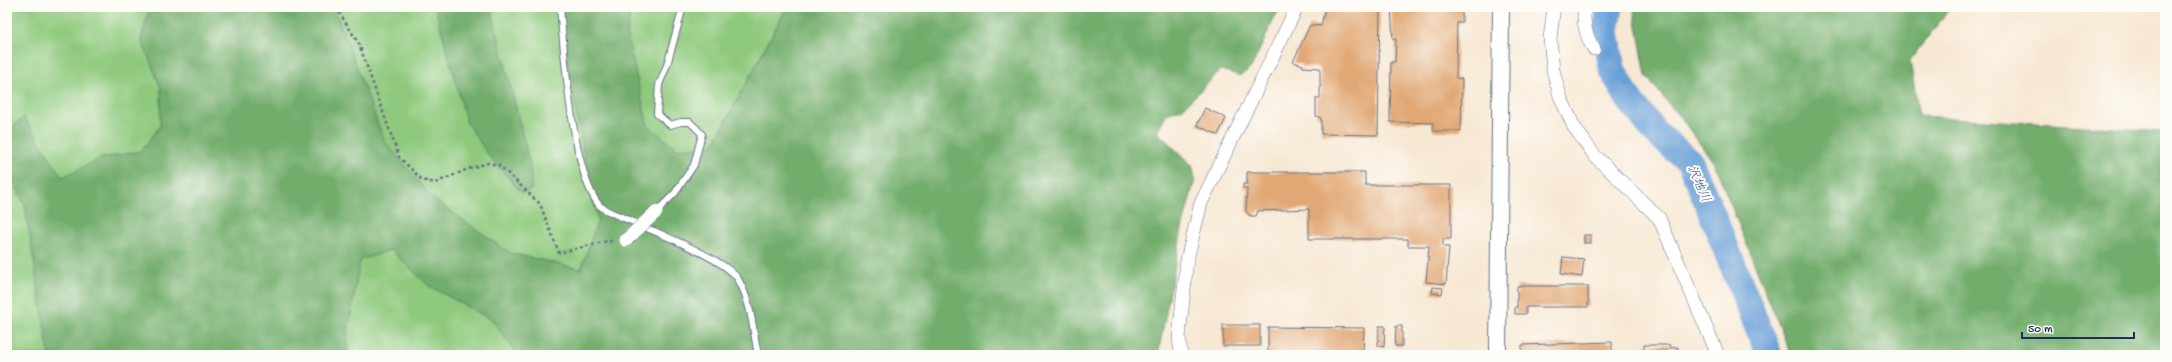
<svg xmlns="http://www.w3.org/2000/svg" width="2172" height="362" font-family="'Gochi Hand','Klee One',sans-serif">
	<rect width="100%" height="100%" fill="#fdfcf7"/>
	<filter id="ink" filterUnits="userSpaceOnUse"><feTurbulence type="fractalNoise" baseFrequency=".025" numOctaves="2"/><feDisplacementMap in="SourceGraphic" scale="8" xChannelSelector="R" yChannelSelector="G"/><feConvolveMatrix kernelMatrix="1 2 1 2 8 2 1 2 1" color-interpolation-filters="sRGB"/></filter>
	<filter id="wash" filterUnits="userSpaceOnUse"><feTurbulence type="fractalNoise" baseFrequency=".012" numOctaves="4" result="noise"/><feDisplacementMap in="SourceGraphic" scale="16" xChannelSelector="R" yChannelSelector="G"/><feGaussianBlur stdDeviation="0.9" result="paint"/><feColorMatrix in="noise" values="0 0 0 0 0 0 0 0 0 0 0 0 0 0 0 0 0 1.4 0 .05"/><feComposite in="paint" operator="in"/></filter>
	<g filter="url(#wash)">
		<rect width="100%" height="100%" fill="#f7e8d3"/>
		<polygon fill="#8ec97d" stroke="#547c6e" points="7,7 787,7 713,145 705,355 7,355"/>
		<g fill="#72ad6c" stroke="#466e65">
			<polygon points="150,7 334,7 384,140 432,198 510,253 581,269 598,220 583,151 558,7 631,7 627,35 648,126 678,149 713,145 787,7 1280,7 1251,68 1240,76 1221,70 1182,109 1166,114 1157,132 1192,165 1195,179 1182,229 1158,355 518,355 492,320 429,286 391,250 360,260 346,343 350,355 49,355 25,206 7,165 7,132 24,117 62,177 102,158 141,151 160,126 161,88 141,39"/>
			<polygon points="435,7 491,7 530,165 532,189 522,193 489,156 467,123"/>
			<polygon points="1636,7 1951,7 1910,60 1919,116 2165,131 2165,355 1791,355 1714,163 1686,125 1646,76 1634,10"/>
		</g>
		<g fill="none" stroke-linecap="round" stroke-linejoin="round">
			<polyline stroke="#6ba0d8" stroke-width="27" points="1610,7 1606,31 1612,69 1628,98 1655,132 1690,162 1710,209 1769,355"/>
		</g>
		<g id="blocks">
			<g fill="#e1a875">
				<polygon points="1325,7 1380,7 1378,135 1321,134 1321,118 1316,116 1316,98 1320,98 1320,68 1303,67 1303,65 1293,62 1310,25 1321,26"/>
				<polygon points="1391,7 1462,7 1462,23 1457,23 1456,78 1462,79 1461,131 1433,131 1433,123 1390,122 1391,62 1395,62 1396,39 1393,39"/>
				<polygon points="1205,108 1226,118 1218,135 1197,125"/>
				<polygon points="1247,172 1365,172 1365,185 1451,185 1451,239 1443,239 1443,247 1449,247 1446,284 1426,282 1429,246 1408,246 1408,239 1309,239 1309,209 1258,211 1256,216 1250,216 1246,211 1247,188 1243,188 1243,184 1247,184"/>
				<rect x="1584" y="235" width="7" height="8"/>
				<polygon points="1563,257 1584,259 1582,277 1561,274"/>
				<polygon points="1517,286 1588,286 1588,307 1526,307 1526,314 1515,314 1515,307 1517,307"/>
				<polygon points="1433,287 1443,288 1442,294 1432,293"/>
				<rect x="1223" y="325" width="37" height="21"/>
				<polygon points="1379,326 1385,326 1384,347 1378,346"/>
				<polygon points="1396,326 1402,326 1402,346 1395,346"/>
				<polygon points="1268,327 1364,328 1363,355 1268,355"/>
				<polygon points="1612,342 1612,355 1522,355 1522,345"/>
				<polygon points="1644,345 1670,345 1670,348 1678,347 1678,352 1670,352 1670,355 1644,355"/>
			</g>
		</g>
	</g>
	<g filter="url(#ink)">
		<use href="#blocks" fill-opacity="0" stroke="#687087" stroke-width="1"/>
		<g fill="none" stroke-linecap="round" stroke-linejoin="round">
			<g stroke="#687087" stroke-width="8">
				<g id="service">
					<path d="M 560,7 C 564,51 572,173 599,205 C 605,212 631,220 640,225 C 662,235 726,260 738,279 C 751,301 753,330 758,355"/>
					<polyline points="656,212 675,193 694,165 702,134 690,122 681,122 670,125 657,114 659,85 667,65 683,7"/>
				</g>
			</g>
			<g stroke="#687087" stroke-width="14">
				<g id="minor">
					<polyline points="1554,7 1550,38 1553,70 1560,96 1574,127 1595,156 1659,218 1718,355"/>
					<path d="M 1585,7 C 1582,21 1586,37 1594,49"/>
					<polyline points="1181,355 1179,337 1187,260 1201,203 1297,7"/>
				</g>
			</g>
			<g stroke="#687087" stroke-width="18">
				<polyline id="tertiary" points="1498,355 1501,7"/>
			</g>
			<polyline stroke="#687087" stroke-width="2.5" stroke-dasharray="3 3" stroke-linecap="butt" points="336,7 359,44 399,157 422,180 435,183 468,169 488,163 499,165 540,204 559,253 602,242 612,241"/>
			<use href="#service" stroke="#fff" stroke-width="6"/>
			<use href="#minor" stroke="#fff" stroke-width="13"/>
			<use href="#tertiary" stroke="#fff" stroke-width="16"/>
			<g stroke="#687087" stroke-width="14" stroke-linecap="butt">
				<polyline id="minor-bridge" points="626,240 656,212"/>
			</g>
			<use href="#minor-bridge" stroke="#fff" stroke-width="13"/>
		</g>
	</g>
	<g text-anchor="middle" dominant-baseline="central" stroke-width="4" stroke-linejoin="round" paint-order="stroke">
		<g font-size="13" font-style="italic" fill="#3b5c8f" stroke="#fdfcf7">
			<text transform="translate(1698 184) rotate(66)">沢地川</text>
		</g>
	</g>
	<rect width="2172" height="362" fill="none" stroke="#fdfcf7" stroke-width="24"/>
	<path d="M2022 332v6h112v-6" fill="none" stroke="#1b2f5e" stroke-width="2"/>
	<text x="2028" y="332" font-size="12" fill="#1b2f5e" stroke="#fdfcf7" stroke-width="3" paint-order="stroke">50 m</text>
</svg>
